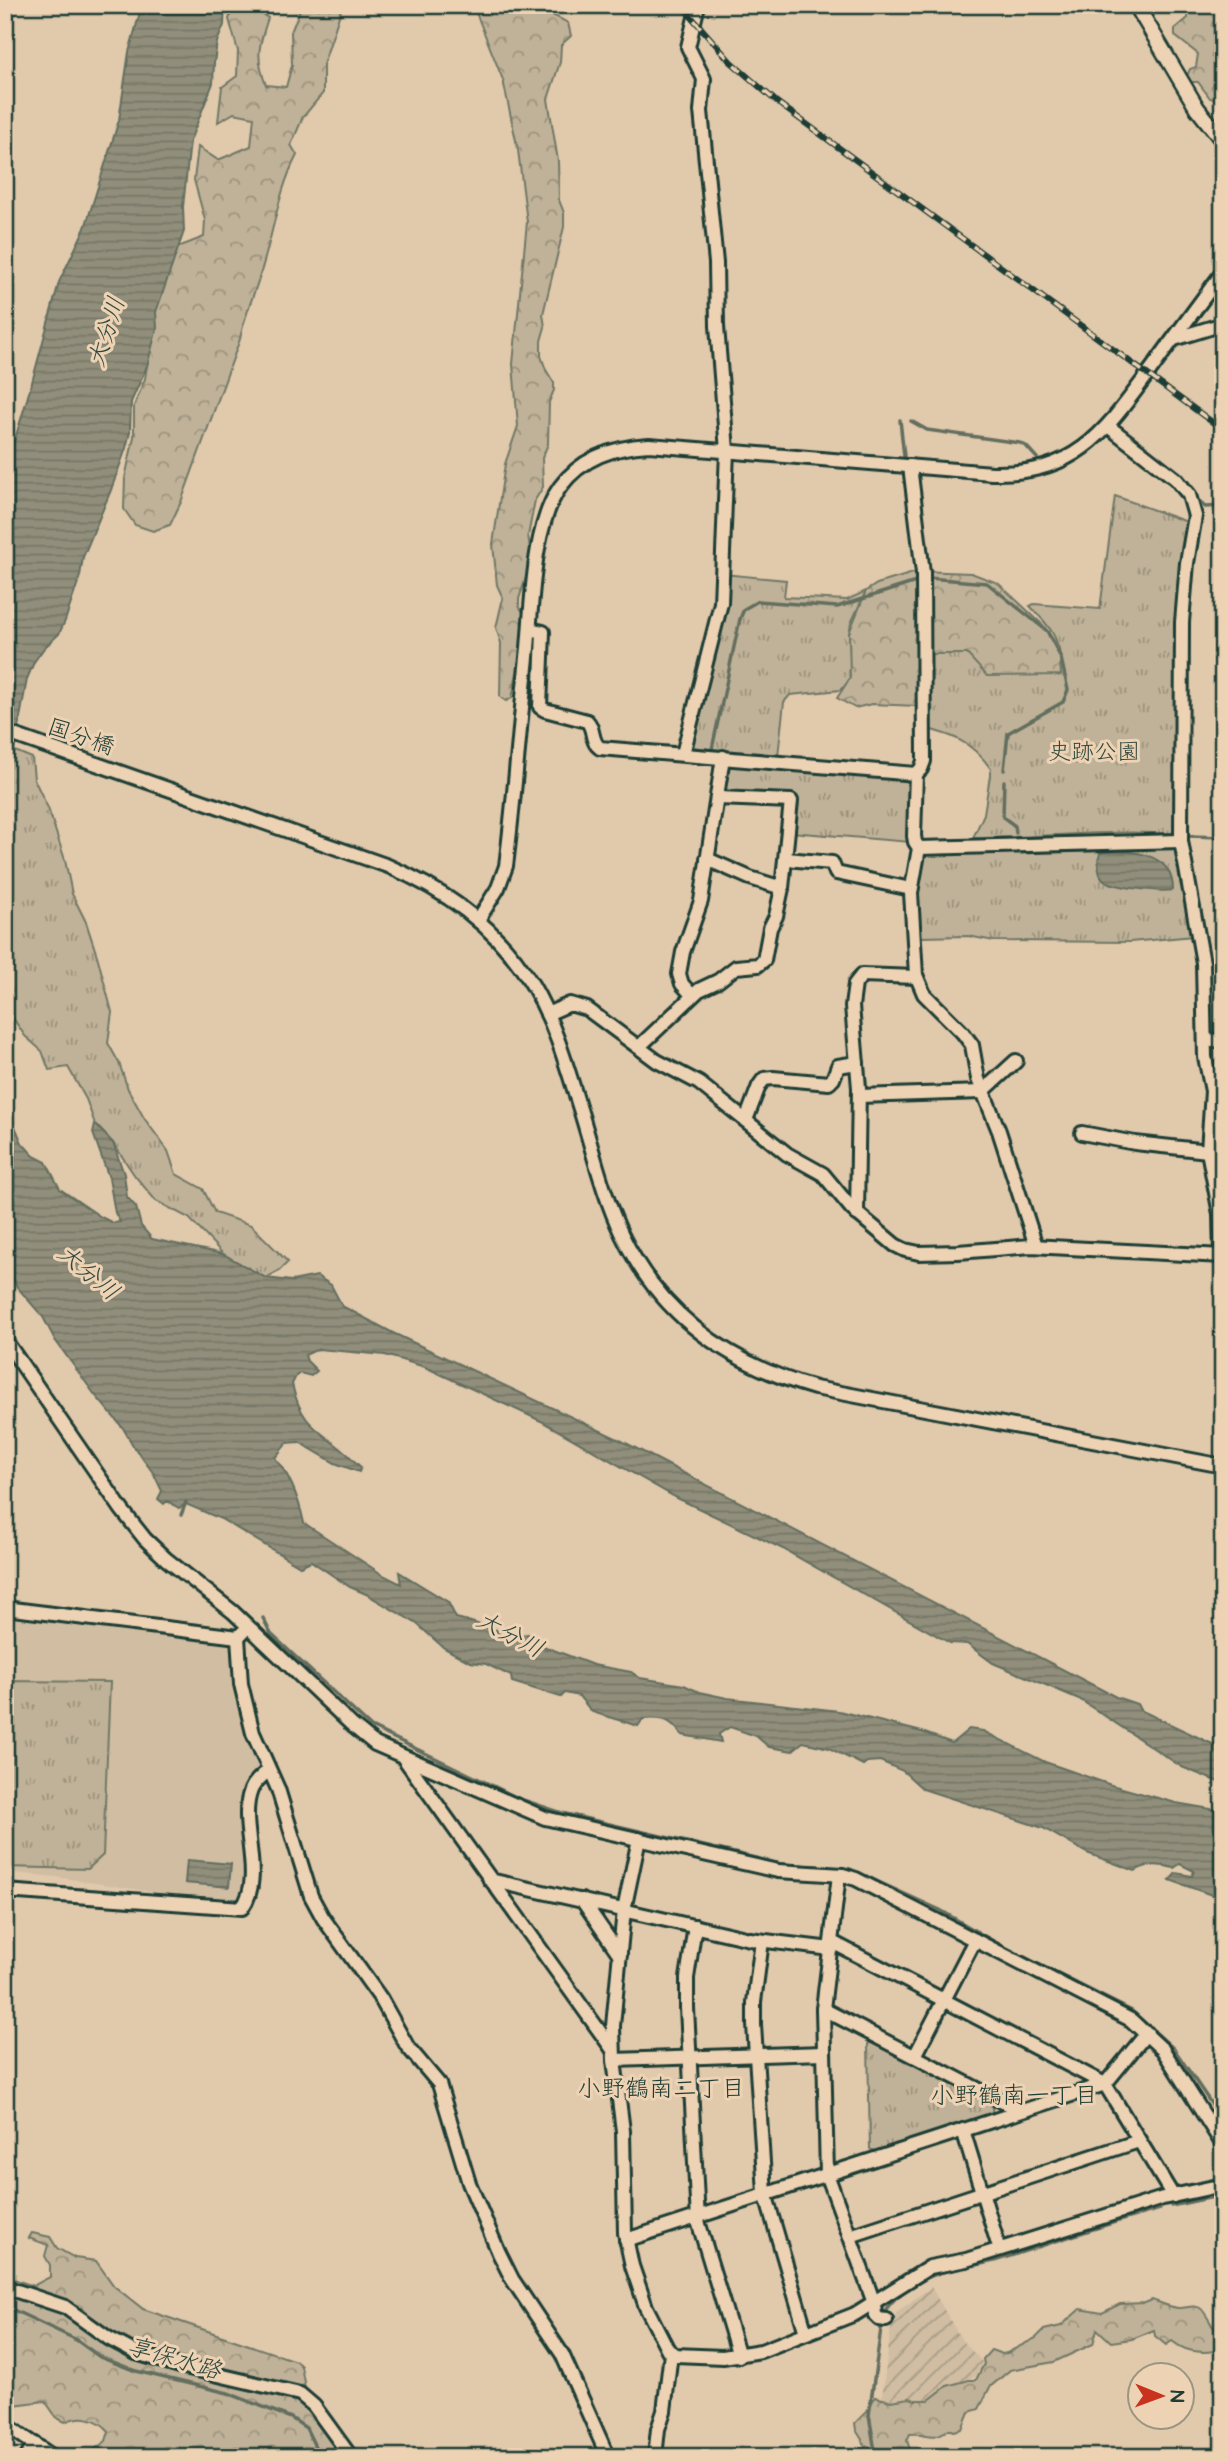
<svg xmlns="http://www.w3.org/2000/svg" width="1228" height="2462" font-family="'Architects Daughter','Klee One',sans-serif">
	<defs>
		<pattern id="industrial-furrows" width="10" height="10" patternUnits="userSpaceOnUse" patternTransform="scale(1.75)"><rect width="10" height="10" fill="#d0bda2"/><path d="M-1 1l2-2M0 10L10 0M9 11l2-2" fill="none" stroke="#a89b85"/></pattern>
		<pattern id="grass-tufts" width="24" height="20" patternUnits="userSpaceOnUse" patternTransform="scale(1.75)"><rect width="24" height="20" fill="#c0b298"/><path d="M3 7l-1-3M5 7V3M7 7l1-3M15 17l-1-3M17 17v-4M19 17l1-3" fill="none" stroke="#9b927d"/></pattern>
		<pattern id="forest-crowns" width="20" height="18" patternUnits="userSpaceOnUse" patternTransform="scale(1.75)"><rect width="20" height="18" fill="#c0b298"/><path d="M2 6a3 3 0 1 1 6 0M12 15a3 3 0 1 1 6 0" fill="none" stroke="#9b927d"/></pattern>
		<pattern id="water-rules" width="6" height="5" patternUnits="userSpaceOnUse" patternTransform="scale(1.75)"><rect width="6" height="5" fill="#918f7b"/><path d="M0 2.5h6" fill="none" stroke="#767666"/></pattern>
	</defs>
	<rect width="100%" height="100%" fill="#e1c9ac"/>
	<filter id="ink" filterUnits="userSpaceOnUse"><feTurbulence type="fractalNoise" baseFrequency=".0143" numOctaves="2"/><feDisplacementMap in="SourceGraphic" scale="14" xChannelSelector="R" yChannelSelector="G"/><feConvolveMatrix kernelMatrix="1 2 1 2 8 2 1 2 1" color-interpolation-filters="sRGB"/></filter>
	<g filter="url(#ink)">
		<polygon fill="#d0bda2" points="8,1615 218,1638 230,1642 236,1690 252,1745 263,1769 244,1787 242,1818 245,1878 242,1900 238,1905 57,1877 5,1872 5,1676 9,1675"/>
		<polygon fill="url(#industrial-furrows)" points="931,2287 961,2339 984,2364 977,2376 947,2386 929,2400 915,2400 910,2398 891,2401 882,2397 892,2321 897,2312"/>
		<g fill="url(#grass-tufts)" stroke="#707866" stroke-width="2">
			<path d="M 1115,496 L 1190,523 C 1168,628 1181,729 1176,834 C 1108,829 1040,838 973,838 L 984,814 L 991,769 C 971,740 950,734 916,726 L 918,654 L 967,654 L 1061,675 C 1059,638 1056,633 1030,606 L 1034,604 L 1100,609 Z"/>
			<polygon points="723,574 786,580 784,597 847,600 866,591 851,623 849,633 851,679 841,690 790,695 784,702 778,756 690,747"/>
			<polygon points="15,751 32,758 34,779 48,808 65,860 72,894 86,922 98,959 112,1012 108,1043 119,1063 128,1089 144,1118 168,1151 176,1174 203,1189 215,1213 251,1225 288,1262 279,1271 266,1278 223,1254 189,1218 156,1201 135,1176 113,1143 95,1124 86,1099 68,1067 49,1070 42,1051 25,1036 5,1006 5,775"/>
			<polygon points="725,761 912,778 910,842 791,832 792,799 720,796"/>
			<path d="M 1178,844 L 1193,936 L 1130,942 L 994,941 L 968,936 L 921,937 C 908,911 918,881 922,854 Z"/>
			<polygon points="5,1681 110,1682 103,1855 88,1869 5,1867"/>
			<polygon points="875,2040 994,2103 991,2115 874,2151 870,2149 868,2044"/>
		</g>
		<g fill="url(#forest-crowns)" stroke="#707866" stroke-width="2">
			<path d="M 234,5 L 253,5 L 255,10 L 268,18 C 259,45 255,57 266,85 L 286,87 L 292,65 L 291,32 L 302,5 L 340,5 L 341,10 L 323,65 L 323,93 L 303,117 L 291,145 L 297,155 C 279,190 274,228 263,265 C 256,291 245,313 240,339 L 181,502 L 170,525 L 153,531 L 135,525 L 124,509 L 125,478 L 134,437 L 134,406 L 145,379 L 155,311 L 173,249 L 204,237 L 205,220 L 194,180 L 198,147 L 218,160 L 251,146 L 254,117 L 234,113 L 218,122 L 222,87 L 237,76 L 238,51 L 229,19 Z"/>
			<path d="M 473,5 C 510,5 536,4 568,23 L 571,36 L 561,45 L 560,62 L 548,99 L 558,161 L 559,200 L 564,213 L 564,227 L 543,314 L 545,327 L 541,341 L 541,356 L 546,370 L 554,383 L 554,390 L 549,402 L 548,444 L 542,458 L 543,487 L 535,500 L 528,536 L 531,552 L 529,568 L 519,599 L 519,606 L 524,614 L 525,632 L 512,698 L 506,701 L 500,697 L 501,643 L 496,628 L 503,598 L 497,585 L 493,544 L 505,464 L 518,426 L 513,364 L 527,222 L 518,150 L 503,80 Z"/>
			<polygon points="1187,5 1223,5 1223,102 1210,98 1198,82 1191,82 1186,78 1190,69 1196,67 1198,54 1175,36 1175,29 1188,18"/>
			<polygon points="920,571 971,573 998,583 1044,626 1059,648 1061,675 987,676 967,654 918,654 917,706 872,704 855,708 837,698 850,678 849,633 866,591 877,584"/>
			<path d="M 32,2233 L 50,2237 L 57,2248 L 75,2258 L 96,2261 L 114,2286 L 143,2309 L 296,2361 L 301,2366 L 305,2388 L 338,2433 L 343,2457 L 91,2457 L 91,2452 L 106,2441 L 109,2431 C 98,2418 81,2414 65,2422 L 57,2418 L 45,2401 L 5,2406 L 5,2276 L 33,2286 L 50,2277 L 50,2265 L 45,2256 L 48,2245 L 29,2238 Z"/>
			<path d="M 1152,2300 C 1161,2303 1169,2307 1178,2308 C 1185,2309 1193,2304 1200,2308 C 1207,2312 1212,2331 1223,2338 L 1223,2367 L 1214,2351 C 1198,2354 1184,2351 1172,2341 L 1166,2345 L 1155,2336 L 1154,2330 L 1132,2339 L 1111,2342 L 1097,2329 L 1093,2344 L 1054,2362 L 1010,2370 L 990,2387 L 979,2409 L 969,2412 L 962,2429 L 954,2431 L 949,2429 C 931,2442 929,2432 910,2434 L 907,2440 L 912,2457 L 860,2457 L 866,2446 L 856,2430 L 855,2423 L 867,2411 L 875,2397 L 891,2401 L 910,2398 L 915,2400 L 929,2400 L 947,2386 L 969,2380 L 976,2380 L 984,2364 L 983,2359 L 991,2350 L 1002,2354 L 1007,2353 L 1036,2338 L 1044,2330 L 1061,2326 L 1080,2309 L 1102,2313 L 1120,2304 L 1145,2303 Z"/>
		</g>
		<g fill="url(#water-rules)" stroke="#636e5f" stroke-width="2">
			<polygon points="142,5 225,5 224,25 217,42 214,63 213,83 190,141 183,207 184,231 156,312 157,328 147,366 131,402 130,432 126,448 111,490 83,557 80,576 65,621 59,634 44,648 34,662 27,679 15,746 5,768 5,461 15,439 31,386 59,282 85,228 119,120 129,52"/>
			<path d="M 1100,853 C 1128,849 1173,851 1173,890 C 1161,892 1112,888 1103,879 C 1097,873 1098,860 1100,853 Z"/>
			<path d="M 5,1111 L 14,1124 L 22,1143 L 34,1156 L 46,1162 L 60,1189 L 101,1217 L 113,1223 L 120,1222 L 115,1213 L 109,1178 L 93,1133 L 95,1124 L 113,1143 L 124,1174 L 127,1197 L 136,1207 L 141,1226 L 152,1239 L 223,1254 L 266,1278 L 292,1281 L 317,1276 L 331,1285 L 342,1306 L 393,1333 L 620,1440 L 1116,1697 L 1137,1704 L 1140,1710 L 1223,1749 L 1223,1784 L 1182,1767 L 1079,1699 L 993,1663 L 967,1644 L 950,1643 L 783,1549 L 675,1497 L 541,1421 L 425,1367 L 385,1355 L 318,1349 L 305,1355 L 307,1361 L 317,1371 L 311,1376 L 300,1373 L 296,1376 L 292,1384 C 301,1424 316,1428 345,1452 C 351,1457 355,1463 361,1467 L 359,1472 L 335,1463 L 299,1442 L 287,1443 L 275,1458 C 290,1475 299,1500 304,1523 L 383,1575 L 401,1584 L 399,1572 L 448,1602 L 456,1618 C 477,1622 509,1638 528,1634 L 543,1646 L 593,1665 L 631,1672 L 640,1678 L 684,1685 L 699,1692 L 727,1698 L 839,1711 L 922,1732 L 952,1743 L 969,1729 L 983,1731 L 1045,1762 L 1111,1785 L 1176,1803 L 1223,1811 L 1223,1899 L 1170,1880 L 1176,1873 L 1192,1876 L 1194,1871 L 1180,1864 L 1174,1868 C 1160,1864 1147,1863 1135,1871 L 1087,1853 L 1043,1828 L 923,1789 L 903,1771 L 880,1761 L 867,1762 L 863,1765 L 829,1748 L 803,1742 L 792,1751 L 769,1747 L 756,1736 L 730,1727 L 719,1734 L 721,1742 L 682,1735 C 671,1719 662,1717 643,1719 L 638,1726 L 592,1712 L 579,1696 L 565,1693 L 561,1697 L 512,1682 L 511,1676 L 486,1664 L 470,1662 L 444,1648 L 417,1624 L 366,1594 L 350,1587 L 311,1561 L 300,1566 L 221,1519 L 186,1504 L 179,1508 L 167,1501 L 164,1504 L 158,1499 L 162,1491 L 154,1474 L 134,1447 L 123,1428 L 95,1395 L 55,1340 L 43,1317 L 17,1287 L 5,1263 Z"/>
			<polygon points="187,1860 231,1864 229,1887 185,1883"/>
		</g>
		<g fill="none" stroke-linecap="round" stroke-linejoin="round">
			<g stroke="#636e5f" stroke-width="3.5">
				<polyline points="900,420 904,456"/>
				<polyline points="911,421 927,430 1020,443 1026,446 1037,458"/>
				<polyline points="1196,499 1205,507 1223,506"/>
				<polyline points="928,578 987,583 1047,631 1061,658 1068,690 1063,702 1008,733 1004,770"/>
				<polyline points="712,749 740,619 744,609 758,601 837,607 919,581"/>
				<polyline points="1004,781 1003,817 1015,826 1016,833"/>
				<polyline points="1189,836 1223,837"/>
				<polyline points="1037,839 1165,836"/>
				<polyline points="181,1515 186,1502"/>
				<polyline points="263,1618 271,1634 371,1727 520,1799 562,1813 781,1864 850,1869 940,1910 998,1944 1132,2011 1174,2049 1223,2121"/>
				<polyline points="1171,2206 1223,2195"/>
				<polyline points="5,2306 75,2339 100,2357 136,2371 228,2393 291,2418 306,2428 320,2457"/>
				<path d="M 884,2313 C 890,2299 912,2285 925,2279 C 946,2268 972,2267 994,2261 C 1049,2244 1104,2224 1160,2209"/>
				<polyline points="876,2457 869,2415 881,2329"/>
			</g>
			<g stroke="#1f3d34" stroke-width="18">
				<g id="minor">
					<polyline points="1174,339 1223,324"/>
					<polyline points="1108,426 1176,479 1189,495 1195,516 1187,563 1182,622 1181,841 1203,963 1205,1057 1212,1091 1208,1151 1220,1214 1221,1255"/>
					<polyline points="910,466 923,573 924,761 921,769 916,774 914,836 915,842 919,848 911,893 916,975 924,994 963,1033 972,1045 978,1079 999,1131 1036,1246"/>
					<path d="M 530,629 L 543,632 L 540,707 L 545,710 L 587,721 C 595,729 590,741 600,748 L 916,774"/>
					<path d="M 5,732 L 388,866 C 447,891 500,930 533,986 C 555,1024 567,1067 580,1109 C 593,1151 603,1195 622,1235 C 661,1316 730,1364 815,1388 L 1223,1466"/>
					<polyline points="683,754 721,603 727,451 717,326 716,263 701,111 704,79 688,47 698,5"/>
					<polyline points="919,848 1181,841"/>
					<polyline points="707,859 750,878 782,888"/>
					<polyline points="786,859 832,863 836,873 911,889"/>
					<path d="M 478,920 L 498,888 L 506,866 C 515,794 520,721 528,648 C 532,602 533,525 560,487 C 582,457 614,447 649,445 L 992,473 C 1078,475 1106,430 1153,367 C 1176,335 1199,304 1223,272"/>
					<polyline points="692,995 682,984 679,974 683,952 701,901 723,757"/>
					<polyline points="547,1014 570,1004 587,1009 657,1061 699,1083 787,1154 823,1174 852,1209 895,1245 905,1250 919,1253 958,1252 1031,1246 1223,1256"/>
					<polyline points="1205,1040 1223,1041"/>
					<polyline points="643,1043 699,990 718,981 736,967 758,965 764,960 770,928 776,916 782,888 791,801 718,798"/>
					<polyline points="859,1096 982,1092 1016,1061"/>
					<polyline points="746,1120 759,1086 764,1079 773,1078 829,1083 833,1079 838,1066 857,1063"/>
					<polyline points="1082,1133 1135,1143 1208,1151"/>
					<polyline points="857,1214 859,1088 852,1006 855,984 862,975 916,977"/>
					<polyline points="5,1340 122,1510 145,1539 166,1559 233,1612 353,1726 375,1744 545,1818 778,1871 843,1875 856,1879 1131,2020 1163,2050 1223,2145"/>
					<polyline points="5,1608 238,1637 243,1632"/>
					<polyline points="238,1637 241,1684 253,1733 278,1789 311,1896 323,1918 381,1999 407,2046 439,2084 469,2183 499,2253 512,2279 562,2354 608,2457"/>
					<polyline points="403,1757 613,2050"/>
					<polyline points="639,1839 624,1910 613,2026 614,2060 623,2131 625,2233 632,2266 646,2307 668,2350 675,2355 723,2357 761,2351 855,2314 930,2267 966,2260 1163,2198 1223,2185"/>
					<polyline points="839,1875 823,2009 827,2174 874,2303 875,2315 879,2319 886,2320"/>
					<polyline points="490,1880 750,1939 831,1949"/>
					<path d="M 5,1891 L 242,1908 C 266,1875 237,1825 251,1790 C 254,1782 262,1776 269,1770"/>
					<polyline points="582,1900 620,1955"/>
					<polyline points="695,1926 687,1978 687,2008 698,2221 739,2356"/>
					<polyline points="762,1941 754,2002 754,2025 765,2193 806,2333"/>
					<polyline points="832,1942 1105,2084 1173,2196"/>
					<polyline points="823,2009 1020,2111"/>
					<polyline points="915,2056 975,1940"/>
					<polyline points="614,2060 824,2053"/>
					<polyline points="963,2130 997,2241"/>
					<polyline points="850,2236 1139,2141"/>
					<polyline points="626,2240 1105,2084 1147,2033"/>
					<polyline points="5,2287 65,2307 108,2338 136,2353 180,2366 300,2394 314,2406 351,2457"/>
					<polyline points="5,2424 53,2457"/>
					<polyline points="27,2457 35,2444"/>
					<polyline points="655,2457 658,2429 664,2411 671,2353"/>
				</g>
			</g>
			<g stroke="#1f3d34" stroke-width="19">
				<polyline id="major" points="1136,5 1197,108 1223,141"/>
			</g>
			<use href="#minor" stroke="#edd2b4" stroke-width="12"/>
			<use href="#major" stroke="#edd2b4" stroke-width="14"/>
			<g stroke="#1f3d34" stroke-width="6">
				<polyline id="rail" points="681,5 731,62 778,103 1223,430"/>
			</g>
			<use href="#rail" stroke="#edd2b4" stroke-width="3.5" stroke-dasharray="10" stroke-linecap="butt"/>
		</g>
	</g>
	<g text-anchor="middle" dominant-baseline="central" stroke-width="6" stroke-linejoin="round" paint-order="stroke">
		<g font-size="23" fill="#1f3d34" stroke="#edd2b4">
			<text transform="translate(81 737) rotate(19)">国分橋</text>
		</g>
		<g font-size="23" fill="#2f493e" stroke="#edd2b4">
			<text x="1094" y="752">史跡公園</text>
		</g>
		<g font-size="24" font-style="italic" fill="#30493f" stroke="#edd2b4">
			<text transform="translate(107 332) rotate(-72)">大分川</text>
			<text transform="translate(88 1273) rotate(40)">大分川</text>
			<text transform="translate(510 1635) rotate(28)">大分川</text>
			<text transform="translate(174 2359) rotate(16)">享保水路</text>
		</g>
		<g font-size="24" fill="#1f3d34" stroke="#edd2b4">
			<text x="661" y="2089">小野鶴南二丁目</text>
			<text x="1014" y="2096">小野鶴南一丁目</text>
		</g>
	</g>
	<rect width="1228" height="2462" fill="none" stroke="#edd2b4" stroke-width="28"/>
	<rect x="14" y="14" width="1200" height="2434" fill="none" stroke="#1f3d34" stroke-width="2.5" filter="url(#ink)"/>
	<g transform="translate(1161 2396) rotate(91)"><circle r="33" fill="#edd2b4" stroke="#9b9681" stroke-width="2"/>
	<path d="M0-5L12 26L0 18L-12 26Z" fill="#c8321e"/>
	<text y="-10" font-size="19" font-weight="bold" text-anchor="middle" fill="#1f3d34">N</text>
	</g>
</svg>
